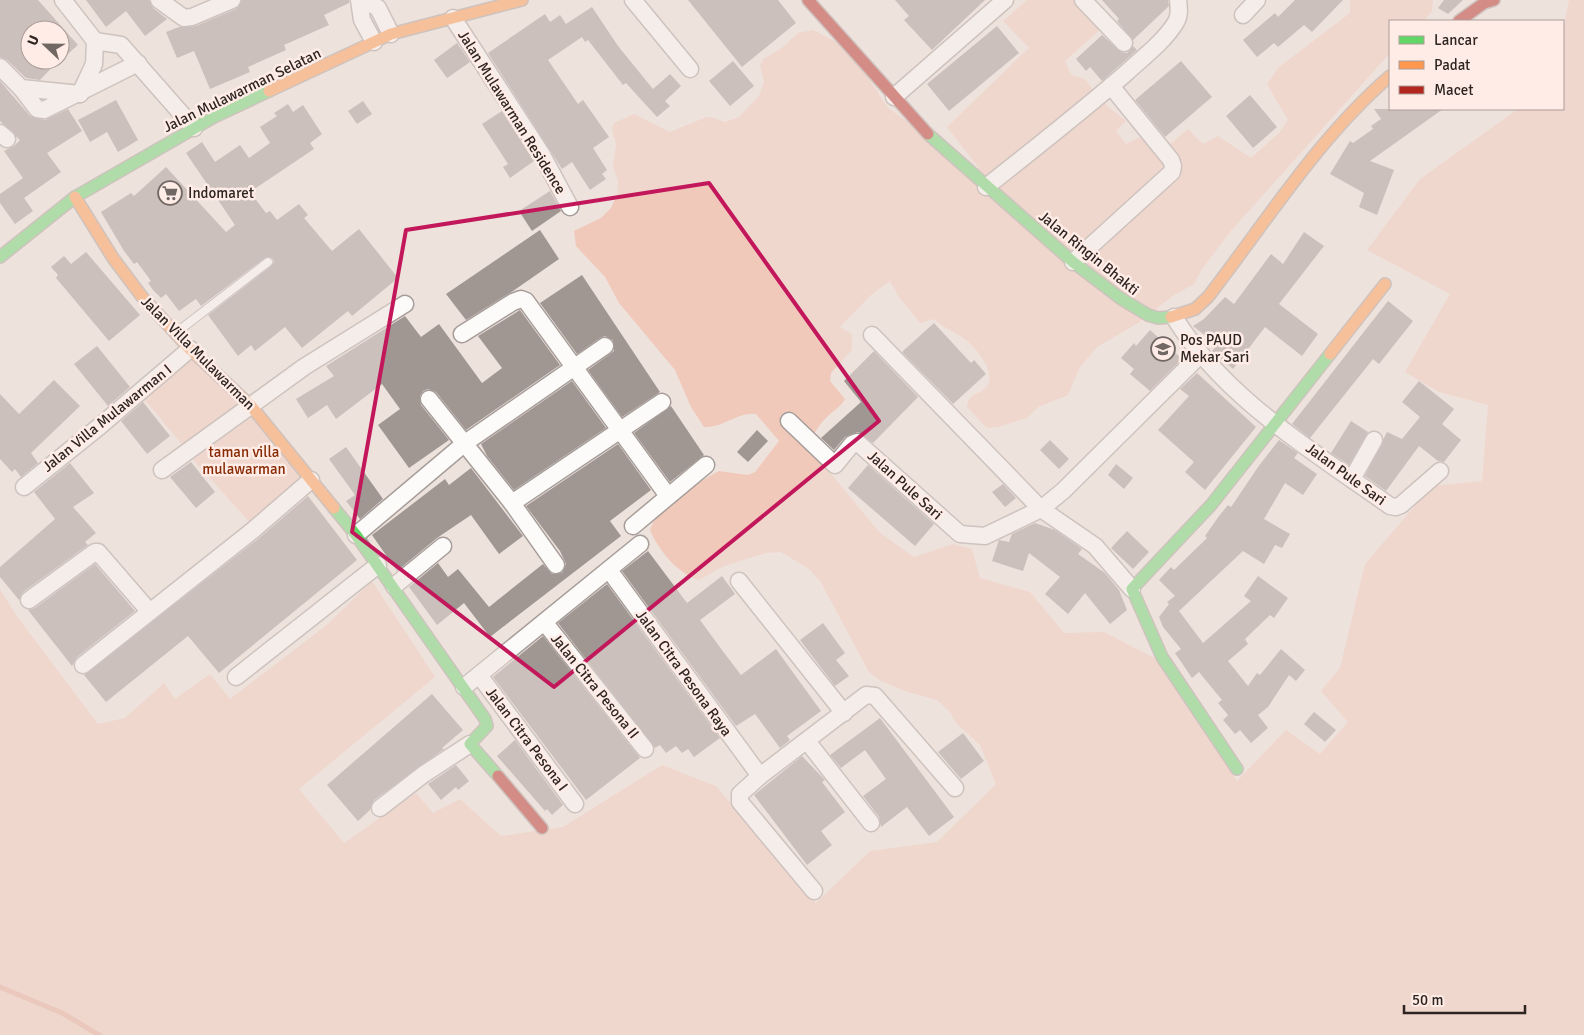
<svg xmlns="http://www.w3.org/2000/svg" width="1584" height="1035" font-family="Signika,sans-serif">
	<rect width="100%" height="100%" fill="#eee2dd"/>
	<g fill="#f0c9bb">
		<path d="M 1027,0 L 1081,0 L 1102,28 L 1065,61 L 1071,75 L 1085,79 L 1102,102 L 1126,121 L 1116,131 L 1126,144 L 1140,137 L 1157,155 L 1188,129 L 1203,144 L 1218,136 L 1251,158 L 1280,132 L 1288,120 L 1267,84 L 1279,67 L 1350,13 L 1350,0 L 1433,0 L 1432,11 L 1424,21 L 1390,21 L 1390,53 L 1231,231 L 1202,269 L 1194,284 L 1174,295 L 1138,323 L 1097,347 L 1080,367 L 1068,395 L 1038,407 L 1027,418 L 998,427 L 987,428 L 967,407 C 969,392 979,396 987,386 C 997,373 976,348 966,340 C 956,332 945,329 934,319 L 920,323 L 899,297 L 890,281 L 871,295 L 840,327 L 852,334 L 852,350 L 831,373 L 830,381 L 845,399 C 841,407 835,409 828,416 C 819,424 813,435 808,446 L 880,533 L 914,557 L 953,544 L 972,549 L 980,578 L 1030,592 L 1064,633 L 1104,632 L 1154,658 L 1237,781 L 1286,730 L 1320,754 L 1348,722 L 1321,691 L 1340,668 L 1365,564 L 1432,486 L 1482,481 L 1488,405 L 1439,392 L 1405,372 L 1450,294 L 1367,250 L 1420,179 L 1518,109 L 1563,109 L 1563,31 L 1569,0 L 1584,0 L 1584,1035 L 0,1035 L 0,589 L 16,615 L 98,724 L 125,718 L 164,683 L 175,699 L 210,674 L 230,699 L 328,624 L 372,581 L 435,677 L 299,789 L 344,843 L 416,793 L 433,813 L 460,799 L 501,836 L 563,827 L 662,765 L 716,786 L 816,903 L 870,851 L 937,842 L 996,784 L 980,745 L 957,724 L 949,711 L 937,700 L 908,692 L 881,681 L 869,672 L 820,581 L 809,569 L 781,552 L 766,553 L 724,566 L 699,580 C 678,574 659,551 650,530 C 655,510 700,481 719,471 L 748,475 L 755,472 L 779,441 L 756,414 C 737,412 724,428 704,427 L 691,407 L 675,370 L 619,303 L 605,277 L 576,246 L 574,231 L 601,218 L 611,208 L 617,195 L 618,181 L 613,167 L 616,144 L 612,130 L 614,123 L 634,114 L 670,132 L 704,118 L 711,117 L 725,122 L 739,117 L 759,96 L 764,82 L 760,66 L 763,59 L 782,48 L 798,33 L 813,30 L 840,44 L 865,73 L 888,108 L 985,176 L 947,127 L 1029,48 L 1003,21 Z"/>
		<polygon points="183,349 246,405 186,449 140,394"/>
		<polygon points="250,410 306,480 253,526 189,455"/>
	</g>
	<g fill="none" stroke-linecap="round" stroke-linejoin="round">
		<polyline stroke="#e4a996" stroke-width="5" points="0,987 62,1013 99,1035"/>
	</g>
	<g fill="#a09793">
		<polygon points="0,0 38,0 78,45 60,61 60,30 30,30 30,60 59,60 40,80 26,78 7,60 0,57"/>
		<polygon points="86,0 149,0 153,8 167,19 145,36 126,11 106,27"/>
		<polygon points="242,0 349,0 349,3 324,15 329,25 284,45 286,50 248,67 250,72 210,89 194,51 177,58 166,32 179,27 196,26 236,9"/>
		<polygon points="688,0 778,0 796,23 742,67"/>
		<polygon points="895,0 985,0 932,50 904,20 909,16"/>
		<polygon points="1102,0 1168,0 1169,6 1133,40 1117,21 1119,19"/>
		<polygon points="1295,0 1343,0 1312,32 1304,25 1278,47 1274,43 1257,57 1243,40 1275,13 1278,17"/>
		<polygon points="1444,0 1463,0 1448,14 1438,8"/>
		<polygon points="592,7 618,46 653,89 670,74 681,86 665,101 670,106 657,117 626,83 623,85 588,40 585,42 582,37 548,60 578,104 583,100 609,137 593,148 607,170 602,174 606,179 590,190 572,162 562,169 488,53 545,14 550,22 560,15 566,24"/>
		<polygon points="997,26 1019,53 949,111 927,84"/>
		<polygon points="1102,35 1121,52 1127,53 1133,46 1137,50 1102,81 1090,67 1086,71 1076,59"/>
		<polygon points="457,43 470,62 447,78 434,60"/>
		<polygon points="733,61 754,86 730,106 709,81"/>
		<polygon points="1181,61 1212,97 1165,137 1135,100"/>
		<polygon points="0,81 30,116 45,120 68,109 82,131 47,153 61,172 24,198 33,211 15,224 0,203 0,194 23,178 4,151 14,146 20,140 0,121"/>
		<polygon points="1250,95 1277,127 1253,148 1226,116"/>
		<polygon points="116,100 138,140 118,152 107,132 90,142 78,120"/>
		<polygon points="363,101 372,114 357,124 348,111"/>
		<polygon points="288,104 293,112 303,105 322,134 310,143 314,149 250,192 266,213 270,211 277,220 299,204 308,215 304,218 332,251 359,229 398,278 352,316 348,311 302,348 285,327 255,351 251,345 238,356 208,315 271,266 274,262 272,258 265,258 201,306 196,299 179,311 166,294 161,298 153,290 148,283 151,281 137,262 134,264 124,251 101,212 131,193 134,196 166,167 226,232 235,225 186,153 202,142 215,162 240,145 249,158 270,143 260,127 277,116 274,113"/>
		<polygon points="1374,109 1443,109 1370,161 1394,170 1377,215 1359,207 1364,193 1330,174 1350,141 1353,143 1373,129 1371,126 1381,119"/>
		<polygon points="502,111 534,161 510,178 503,167 508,164 482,124"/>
		<polygon points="550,191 561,211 532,231 519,211"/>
		<polygon points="540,230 559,259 513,291 466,320 446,294"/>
		<polygon points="1304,232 1324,246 1279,304 1318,334 1302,356 1265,327 1233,369 1212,351 1217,345 1193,326 1204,319 1225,297 1234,304 1271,254 1283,264"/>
		<polygon points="86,252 140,315 109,341 56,278 58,275 51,267 64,256 71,264"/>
		<polygon points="582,275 660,392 622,417 588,370 614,351 613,340 605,336 600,338 577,354 540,303"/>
		<polygon points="1388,301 1413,321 1379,364 1373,359 1310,438 1292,424"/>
		<polygon points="520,310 560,365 466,430 436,392 428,389 423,391 420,396 421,405 449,440 409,468 378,425 400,409 382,384 336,419 327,405 308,418 296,399 334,376 326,366 405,316 421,337 439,324 482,383 502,368 478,336"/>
		<polygon points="934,323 971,363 974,360 986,374 953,404 902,352"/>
		<polygon points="1150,330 1182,359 1150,391 1130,374 1134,369 1121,358 1134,343 1136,346"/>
		<polygon points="97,346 130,387 108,406 74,364"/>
		<polygon points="874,351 918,397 873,443 858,432 845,437 834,450 821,438 861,402 844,381"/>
		<polygon points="1197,373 1256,427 1205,490 1185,472 1194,462 1158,430 1189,396 1180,389"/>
		<polygon points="54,380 80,406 31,453 38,463 21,477 15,469 12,472 0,459 0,394 19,414"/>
		<polygon points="572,381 606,428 514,490 487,456 481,444"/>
		<polygon points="1419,381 1454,409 1442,424 1461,440 1444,462 1438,461 1419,446 1386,491 1365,476 1387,432 1402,439 1420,417 1402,402"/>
		<polygon points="143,402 170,436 147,454 121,421"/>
		<polygon points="671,406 704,455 670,482 634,433"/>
		<polygon points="1351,421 1368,432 1349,465 1331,453"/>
		<polygon points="757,430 768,441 748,462 737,452"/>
		<polygon points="1050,440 1069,459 1059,469 1040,450"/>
		<polygon points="1279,440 1298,453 1294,458 1317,474 1303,495 1285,483 1264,519 1290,534 1282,548 1275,545 1264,564 1243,551 1179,611 1203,643 1251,601 1244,596 1258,576 1288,598 1274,618 1270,615 1245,639 1248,644 1228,661 1248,686 1257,673 1260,675 1281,649 1305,670 1296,681 1289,675 1268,707 1258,715 1268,728 1251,743 1240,730 1235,734 1223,720 1228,715 1218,703 1222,700 1199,672 1192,678 1175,653 1181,649 1163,627 1159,617 1169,604 1167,602 1175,596 1159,580 1171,567 1174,570 1207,538 1205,536 1219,516 1228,505 1231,507 1258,467"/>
		<polygon points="618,444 651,490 610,521 621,536 490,637 464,603 437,625 409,587 438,563 448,577 458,569 489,607 543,564 552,574 562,573 566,564 560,551 526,506"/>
		<polygon points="346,447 383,499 360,519 346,501 355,495 329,459"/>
		<polygon points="191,462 215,492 196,508 170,477"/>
		<polygon points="70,463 94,493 73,507 96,533 85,542 88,545 23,592 19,600 0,577 0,567 55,519 34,492"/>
		<polygon points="1116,464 1133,478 1124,489 1108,475"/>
		<polygon points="868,465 934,524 915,546 848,488"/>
		<polygon points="471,468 523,536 499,554 471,515 437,538 397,571 372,535 445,479 449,485"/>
		<polygon points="1003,484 1016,498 1005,507 992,492"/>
		<polygon points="308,496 357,560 219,673 188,636 106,702 84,675 258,539"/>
		<polygon points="1035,523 1055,530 1082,549 1078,554 1105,573 1119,590 1127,610 1110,624 1085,593 1068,614 1045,594 1060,577 1029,553 1023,571 992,561 999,540 1009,542 1012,534"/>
		<polygon points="1127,531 1149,552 1133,569 1111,548"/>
		<polygon points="648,551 687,603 722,576 735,594 700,620 722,650 741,675 776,649 821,711 787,736 790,740 780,748 755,714 736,726 622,571"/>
		<polygon points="95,564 135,611 77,657 72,666 28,610 35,608"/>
		<polygon points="607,584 720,738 694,757 688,749 682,753 676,746 666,753 660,745 655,748 558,623"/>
		<polygon points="823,623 845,653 836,660 849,676 835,686 800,640"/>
		<polygon points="543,636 640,758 586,800 493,677"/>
		<polygon points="432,694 463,730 442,748 444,749 374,800 370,810 358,821 327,785"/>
		<polygon points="1314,712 1336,730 1325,742 1304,724"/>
		<polygon points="880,718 954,817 929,836 907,807 881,827 879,817 863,796 886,779 865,750 841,768 830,755"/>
		<polygon points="963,733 984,761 961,779 938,752"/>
		<polygon points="515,740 563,805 552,815 547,809 545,811 497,756"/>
		<polygon points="802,756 825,780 822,782 845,812 821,831 832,845 807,865 754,795"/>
		<polygon points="456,765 469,781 458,790 456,787 441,800 428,784"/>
	</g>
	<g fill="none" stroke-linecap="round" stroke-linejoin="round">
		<g stroke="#a69d99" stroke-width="10">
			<polyline id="lane" points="177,332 268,262"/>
		</g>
		<g stroke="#a69d99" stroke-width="19">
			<g id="street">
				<polyline points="63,0 95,41 94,64 80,94"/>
				<polyline points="159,0 184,18 192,17 232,0"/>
				<polyline points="359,0 362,20 374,42"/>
				<polyline points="364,0 378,8 391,34"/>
				<polyline points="633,0 690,69"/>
				<polyline points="1083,0 1124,43"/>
				<polyline points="1243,15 1257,0"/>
				<polyline points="453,18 541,153 570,207"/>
				<polyline points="95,41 121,45 194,128"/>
				<polyline points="0,67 21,88 80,94"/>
				<polyline points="21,88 37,109 44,110 138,63"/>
				<polyline points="894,97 1005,0"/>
				<polyline points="0,133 7,139"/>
				<path d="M 986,187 C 1033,150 1080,113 1125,74 C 1142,58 1164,42 1176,22 C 1180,15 1179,8 1178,0"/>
				<polyline points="1073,262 1172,172 1173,166 1171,160 1111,86"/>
				<path d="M 1174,317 C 1225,399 1313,451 1390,506 L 1396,507 L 1401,505 L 1440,471"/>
				<polyline points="462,334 513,302 521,299 526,301 668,496"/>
				<polyline points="872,335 1041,509 1095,546 1132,589"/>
				<polyline points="429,399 512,503 556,565"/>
				<polyline points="789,421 835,465 852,444 857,442 960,534 985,536 1041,509 1063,491 1200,355"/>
				<polyline points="162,470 304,367 405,304"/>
				<polyline points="1352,479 1374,440"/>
				<polyline points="24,487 100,426 190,349"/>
				<polyline points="512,503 662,402"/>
				<polyline points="633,526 706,465"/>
				<polyline points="356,535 465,443 605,346"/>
				<polyline points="609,570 760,776 866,695 875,696 955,788"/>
				<polyline points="739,581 844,713"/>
				<polyline points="394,586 443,546"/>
				<polyline points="29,600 95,552 98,552 149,611"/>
				<polyline points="545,623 645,749"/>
				<polyline points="83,665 252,531 311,480"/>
				<polyline points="479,675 575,804"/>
				<polyline points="236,677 378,565"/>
				<polyline points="464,687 640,544"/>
				<polyline points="807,741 871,823"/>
				<polyline points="760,776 740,794 740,802 814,891"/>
				<polyline points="380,808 424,774 470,744"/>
			</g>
		</g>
		<g stroke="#a69d99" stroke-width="14">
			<g id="fast">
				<polyline points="928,134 1073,262 1120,298 1148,315 1158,318 1171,317"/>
				<polyline points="0,257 75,197 214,117 269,91"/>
				<polyline points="334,508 356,535 485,719 487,726 470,744 498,776"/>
				<polyline points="1237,769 1162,657 1132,589 1211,505 1330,354"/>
			</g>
		</g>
		<g stroke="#a69d99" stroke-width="14">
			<g id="slow">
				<polyline points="269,91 391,34 522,0"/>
				<polyline points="75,197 113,258 143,298 190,349 251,406 334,508"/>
				<path d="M 1171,317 L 1195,309 L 1208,297 C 1266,222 1318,138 1390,76"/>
				<polyline points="1330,354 1385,284"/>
			</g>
		</g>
		<g stroke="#a69d99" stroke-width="14">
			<g id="jam">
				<polyline points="808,0 928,134"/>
				<polyline points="1459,21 1484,3 1494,0"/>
				<polyline points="498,776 542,828"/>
			</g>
		</g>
		<use href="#lane" stroke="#fcfbfa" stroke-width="8"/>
		<use href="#street" stroke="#fcfbfa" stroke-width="16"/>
		<use href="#fast" stroke="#63d668" stroke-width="11"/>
		<use href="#slow" stroke="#ff974d" stroke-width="11"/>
		<use href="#jam" stroke="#b3261e" stroke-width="11"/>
	</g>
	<path d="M0 0H1584V1035H0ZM 709,183 L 879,421 L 554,687 L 352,532 L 406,230 Z" fill="#eee2dd" fill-opacity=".55" fill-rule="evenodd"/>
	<path fill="none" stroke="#c2185b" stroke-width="4" stroke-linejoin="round" d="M 709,183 L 879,421 L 554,687 L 352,532 L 406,230 Z"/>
	<defs>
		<g id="supermarket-ring" transform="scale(1.25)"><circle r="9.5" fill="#ffece6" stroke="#716763" stroke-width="1.5"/><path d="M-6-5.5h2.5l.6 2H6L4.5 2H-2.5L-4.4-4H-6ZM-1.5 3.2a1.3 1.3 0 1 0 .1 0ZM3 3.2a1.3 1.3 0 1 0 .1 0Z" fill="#716763"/></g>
		<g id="school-ring" transform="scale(1.25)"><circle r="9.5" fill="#ffece6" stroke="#716763" stroke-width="1.5"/><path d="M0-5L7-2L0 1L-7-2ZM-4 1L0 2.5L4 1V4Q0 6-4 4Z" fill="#716763"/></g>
	</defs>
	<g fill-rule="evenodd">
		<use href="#supermarket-ring" x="170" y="193"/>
		<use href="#school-ring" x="1163" y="349"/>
	</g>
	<g text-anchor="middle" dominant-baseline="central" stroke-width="5" stroke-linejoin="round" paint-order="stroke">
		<g font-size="15" fill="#2e2522" stroke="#ffece6">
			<text transform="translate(242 90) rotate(-26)">Jalan Mulawarman Selatan</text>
			<text transform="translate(512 112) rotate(58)">Jalan Mulawarman Residence</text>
			<text transform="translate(1089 253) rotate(39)">Jalan Ringin Bhakti</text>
			<text transform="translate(198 353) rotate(45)">Jalan Villa Mulawarman</text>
			<text transform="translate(107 418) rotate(-39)">Jalan Villa Mulawarman I</text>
			<text transform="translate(1346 474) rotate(36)">Jalan Pule Sari</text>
			<text transform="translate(905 485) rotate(42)">Jalan Pule Sari</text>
			<text transform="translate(684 673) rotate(54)">Jalan Citra Pesona Raya</text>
			<text transform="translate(595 686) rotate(51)">Jalan Citra Pesona II</text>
			<text transform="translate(527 739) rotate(53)">Jalan Citra Pesona I</text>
		</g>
		<g font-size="15" fill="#2e2522" stroke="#ffece6" text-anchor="start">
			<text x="188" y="193">Indomaret</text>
			<text x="1180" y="340">Pos PAUD<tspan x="1180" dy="17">Mekar Sari</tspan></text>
		</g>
		<g font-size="15" fill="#882b05" stroke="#ffece6">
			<text x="244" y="452">taman villa<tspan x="244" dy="17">mulawarman</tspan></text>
		</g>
	</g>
	<rect x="1389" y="20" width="175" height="90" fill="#ffece6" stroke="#ab9c98"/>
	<rect x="1399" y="36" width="25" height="8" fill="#63d668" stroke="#ab9c98"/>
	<text x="1434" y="45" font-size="15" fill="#2e2522">Lancar</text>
	<rect x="1399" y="61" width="25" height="8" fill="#ff974d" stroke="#ab9c98"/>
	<text x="1434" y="70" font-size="15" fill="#2e2522">Padat</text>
	<rect x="1399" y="86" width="25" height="8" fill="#b3261e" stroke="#ab9c98"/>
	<text x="1434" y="95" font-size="15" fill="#2e2522">Macet</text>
	<g transform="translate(45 45) rotate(292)"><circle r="24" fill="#ffece6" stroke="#ab9c98"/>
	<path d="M0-4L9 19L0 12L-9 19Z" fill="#716763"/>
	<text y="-8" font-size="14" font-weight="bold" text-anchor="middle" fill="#2e2522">U</text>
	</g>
	<path d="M1404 1005v8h121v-8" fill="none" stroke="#2e2522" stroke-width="2.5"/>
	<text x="1412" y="1005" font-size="15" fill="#2e2522" stroke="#ffece6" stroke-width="4" paint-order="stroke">50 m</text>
</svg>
